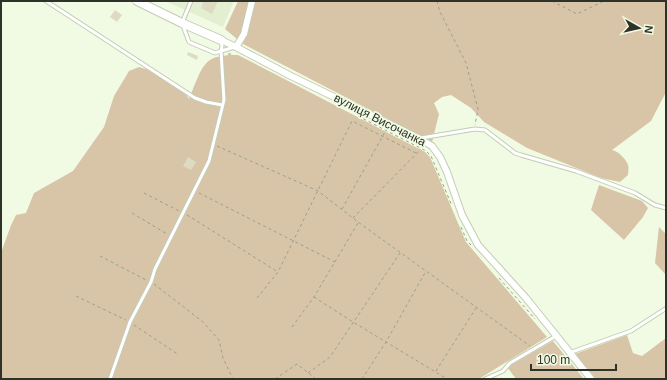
<svg xmlns="http://www.w3.org/2000/svg" width="667" height="380" font-family="Helvetica,sans-serif">
	<rect width="100%" height="100%" fill="#f1fbe3"/>
	<polygon fill="#e3efd0" points="165,1 234,1 223,27"/>
	<g fill="#d8c5a8">
		<path d="M 238,1 L 666,1 L 666,92 L 651,121 L 612,150 C 618,151 626,159 628,165 C 629,168 628,173 628,175 L 620,182 L 601,178 L 527,148 L 484,122 L 471,108 L 451,95 L 442,97 L 434,103 L 439,114 L 432,142 L 243,44 L 225,29 Z"/>
		<path d="M 229,55 L 238,55 L 425,152 L 430,157 L 466,242 L 547,337 L 479,379 L 1,379 L 1,253 L 11,225 L 16,215 L 26,213 L 34,193 L 73,171 L 104,127 L 114,96 L 129,71 L 139,67 L 149,70 L 186,94 L 189,99 C 194,88 200,66 210,60 C 216,56 223,56 229,55 Z"/>
		<polygon points="599,185 642,201 648,208 643,217 624,240 591,210"/>
		<polygon points="659,227 666,234 666,275 655,263"/>
		<polygon points="627,335 633,353 642,356 666,338 666,379 596,379 575,354"/>
		<polygon points="553,341 584,379 516,379 507,367"/>
	</g>
	<g fill="#dedbc3">
		<polygon points="204,1 218,1 212,14 201,8"/>
		<polygon points="115,10 122,15 117,22 110,17"/>
		<polygon points="188,52 198,56 197,60 187,55"/>
		<polygon points="188,157 196,162 191,170 183,166"/>
	</g>
	<g fill="none" stroke-linecap="round" stroke-linejoin="round">
		<g stroke="#c3ccb5" stroke-width="5">
			<g id="lane">
				<polyline points="46,1 195,98 206,102 222,105"/>
				<polyline points="191,1 182,23 189,42 215,53 221,51 222,46 221,41"/>
				<polyline points="421,138 475,129 485,130 515,153 521,155 576,171 635,193 655,205 666,208"/>
				<polyline points="569,353 631,331 665,309"/>
				<polyline points="110,379 130,322 151,282 155,269 209,161 224,100 221,51 235,47"/>
				<polyline points="485,379 503,371 510,363 556,336"/>
			</g>
		</g>
		<g stroke="#c3ccb5" stroke-width="8">
			<g id="street">
				<polyline points="221,40 236,47 289,75 420,139 432,146 440,157 447,172 462,215 478,245 526,298 591,379"/>
				<polyline points="236,47 244,34 252,1"/>
			</g>
		</g>
		<g stroke="#c3ccb5" stroke-width="10">
			<polyline id="secondary" points="137,1 182,23 221,40"/>
		</g>
		<g stroke="#99a08f" stroke-width="1" stroke-dasharray="3 3" stroke-linecap="butt">
			<polyline points="437,1 440,12 466,63 478,109 475,125"/>
			<polyline points="552,1 577,14 604,1"/>
			<polyline points="228,54 234,54"/>
			<polyline points="358,116 426,151 431,156 452,206"/>
			<polyline points="217,146 318,191 358,222 530,346"/>
			<polyline points="144,193 179,211"/>
			<polyline points="199,193 335,262"/>
			<polyline points="342,209 386,130"/>
			<polyline points="132,213 167,234"/>
			<polyline points="187,215 278,272"/>
			<polyline points="353,218 421,149"/>
			<polyline points="461,227 467,241 471,245"/>
			<polyline points="100,256 146,280"/>
			<polyline points="499,278 535,319"/>
			<polyline points="154,284 203,322 219,340 223,358 233,379"/>
			<polyline points="76,296 126,320"/>
			<polyline points="314,297 353,322 447,379"/>
			<polyline points="257,298 278,272 352,121 418,154"/>
			<polyline points="134,325 179,355"/>
			<polyline points="292,327 314,297 358,223"/>
			<polyline points="436,371 476,308"/>
			<polyline points="308,373 330,357 400,253"/>
			<polyline points="275,379 297,364 316,379"/>
			<polyline points="362,379 386,342 426,271"/>
		</g>
		<use href="#lane" stroke="#fff" stroke-width="3"/>
		<use href="#street" stroke="#fff" stroke-width="6"/>
		<use href="#secondary" stroke="#fff" stroke-width="8"/>
	</g>
	<g text-anchor="middle" dominant-baseline="central" stroke-width="3.5" stroke-linejoin="round" paint-order="stroke">
		<g font-size="12" fill="#2e3229" stroke="#f1fbe3">
			<text transform="translate(380 120) rotate(27)">вулиця Височанка</text>
		</g>
	</g>
	<rect width="667" height="380" fill="none" stroke="#2e3229" stroke-width="4"/>
	<g transform="translate(639 28) rotate(98)" stroke="#f1fbe3" stroke-width="3" paint-order="stroke">
	<path d="M0-3L7 15L0 10L-7 15Z" fill="#2e3229"/>
	<text y="-6" font-size="11" font-weight="bold" text-anchor="middle" fill="#2e3229">N</text>
	</g>
	<path d="M531 364v6h85v-6" fill="none" stroke="#2e3229" stroke-width="2"/>
	<text x="537" y="364" font-size="12" fill="#2e3229" stroke="#f1fbe3" stroke-width="3" paint-order="stroke">100 m</text>
</svg>
